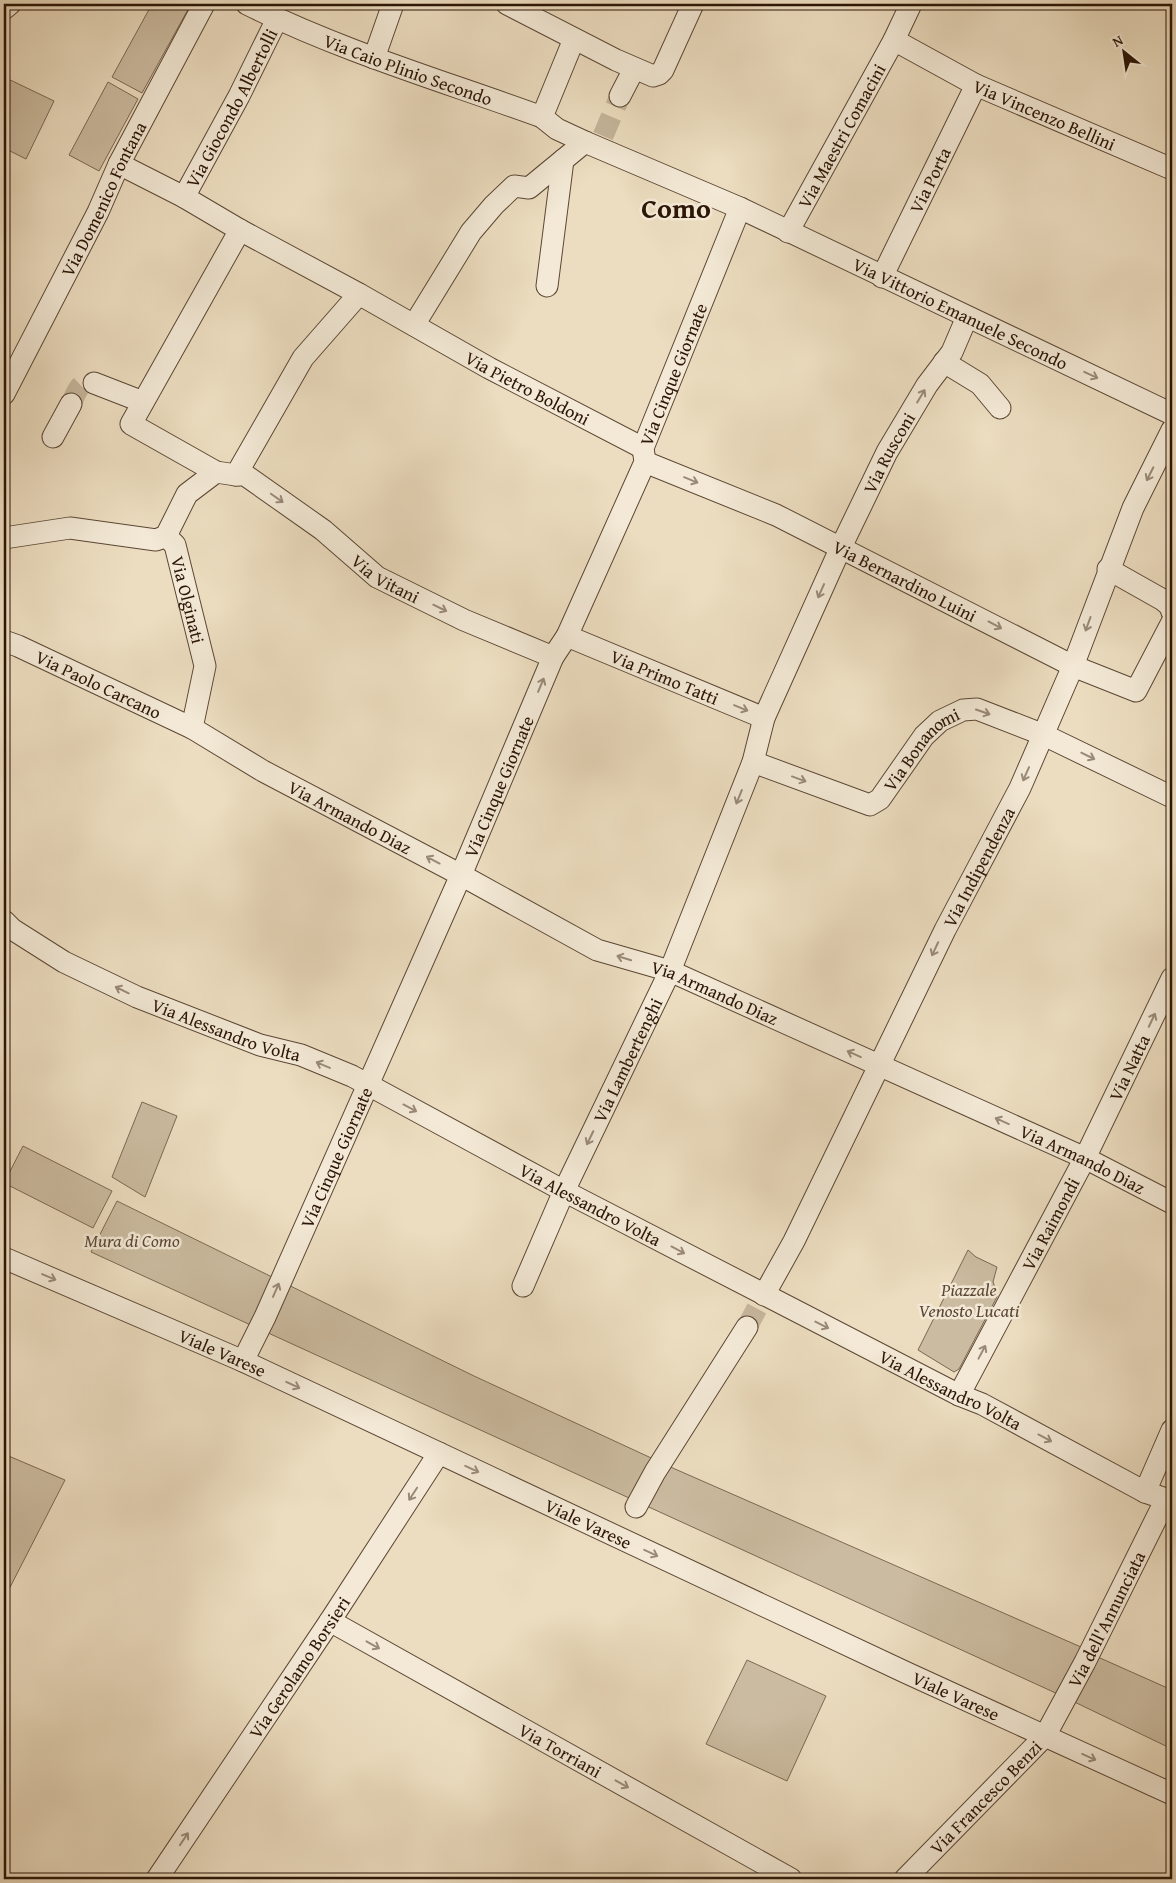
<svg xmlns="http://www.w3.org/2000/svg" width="1176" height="1883" font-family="'Gentium Book Plus',serif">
	<rect width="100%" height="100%" fill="#ecddc0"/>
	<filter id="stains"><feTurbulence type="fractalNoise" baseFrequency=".004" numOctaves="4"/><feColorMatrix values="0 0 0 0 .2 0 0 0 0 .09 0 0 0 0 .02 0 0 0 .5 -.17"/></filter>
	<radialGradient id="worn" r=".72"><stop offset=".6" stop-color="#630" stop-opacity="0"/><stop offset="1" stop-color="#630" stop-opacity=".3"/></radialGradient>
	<g fill="#cbbba0" stroke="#7b6853">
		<polygon points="152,4 191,4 142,93 112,77"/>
		<polygon points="4,77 54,101 26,159 4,148"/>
		<polygon points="108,82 138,99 99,171 69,155"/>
		<polygon points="142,1102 177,1116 145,1197 112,1177"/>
		<polygon points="23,1146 112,1191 93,1228 4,1183"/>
		<polygon points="117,1201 474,1376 675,1469 1081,1647 1100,1658 1172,1690 1172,1749 1060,1695 91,1252"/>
		<polygon points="968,1250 976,1257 997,1267 993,1282 998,1295 959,1369 954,1372 918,1350"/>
		<polygon points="4,1454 65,1480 4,1599"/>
		<polygon points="747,1660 826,1696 787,1781 706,1744"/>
	</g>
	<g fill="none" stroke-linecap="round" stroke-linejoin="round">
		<g stroke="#c5b59b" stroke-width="21" stroke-dasharray="21 11" stroke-linecap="butt">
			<polyline points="603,136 620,96"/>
			<path d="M 71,404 C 76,394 79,379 94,383"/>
			<polyline points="747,1327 764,1295"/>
		</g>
		<g stroke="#5b4734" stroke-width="23">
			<g id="minor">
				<path id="s1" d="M 247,4 C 341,51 443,81 542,117 L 557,129 L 585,142 L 740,208 L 1172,414"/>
				<polyline points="507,4 616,60 653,76 659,74 663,70 693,4"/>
				<polyline points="4,9 10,4"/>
				<path id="s2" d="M 894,40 L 976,85 L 1172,169"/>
				<polyline points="374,58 393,4"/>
				<polyline points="620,96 634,69"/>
				<polyline points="542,117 574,39"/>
				<path id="s3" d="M 119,164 L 184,197 L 240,230 L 359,294 L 489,368 L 643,448"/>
				<path id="s4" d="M 184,197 L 239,96 L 277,19"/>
				<polyline points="240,230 131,424 216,472 236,475 303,358 359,294"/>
				<path id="s5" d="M 788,232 L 894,40 L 911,4"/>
				<path id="s6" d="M 882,277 L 976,85"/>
				<polyline points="547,286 563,160"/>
				<polyline points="414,325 471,232 494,205 514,186 529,188 585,142"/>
				<polyline points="944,362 980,384 1000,408"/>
				<polyline points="94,383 143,402"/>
				<path id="s7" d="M 4,394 L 98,212 L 119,164 L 204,4"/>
				<polyline points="53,437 71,404"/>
				<path id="s8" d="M 645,462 L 776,515 L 1073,666 L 1136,691 L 1172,622"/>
				<path id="s9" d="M 236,475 L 245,475 L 323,530 L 377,577 L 464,620 L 553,657"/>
				<path id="s10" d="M 166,536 L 175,545 L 205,666 L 192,728 L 263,771 L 461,875 L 597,950 L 670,971 L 1085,1158 L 1172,1203"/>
				<polyline points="4,538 70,528 156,540 166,536 187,494 216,472"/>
				<polyline points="1108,569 1163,600 1170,606 1172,612"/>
				<path id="s11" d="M 567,636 L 764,718"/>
				<path id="s12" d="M 4,641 L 18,646 L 192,728"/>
				<path id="s13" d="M 753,762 L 870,805 L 880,799 L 924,736 L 940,721 L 963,710 L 977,709 L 1044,735 L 1172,797"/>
				<path id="s14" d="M 4,921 L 12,929 L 64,962 L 137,997 L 260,1045 L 301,1055 L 352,1076 L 564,1191 L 959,1395 L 982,1404 L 1145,1492 L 1166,1499 L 1172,1499"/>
				<path id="s15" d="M 4,1258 L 243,1361 L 907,1673 L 1172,1794"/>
				<path id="s16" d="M 523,1286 L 564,1191 L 670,971 L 753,762 L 764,718 L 841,547 L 887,452 L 927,385 L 952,352 L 967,317"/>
				<path id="s17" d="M 764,1295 L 794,1241 L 945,930 L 1020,788 L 1073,666 L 1133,508 L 1172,430"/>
				<path id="s18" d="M 243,1361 L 265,1317 L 461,875 L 553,657 L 567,636 L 645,462 L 643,448 L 740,208"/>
				<path id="s19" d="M 959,1395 L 1085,1158 L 1172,978"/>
				<polyline points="1145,1492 1172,1430"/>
				<polyline points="636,1507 655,1472 747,1327"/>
				<path id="s20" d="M 330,1621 L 791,1879"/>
				<path id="s21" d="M 157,1879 L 330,1621 L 439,1453"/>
				<path id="s22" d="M 905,1879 L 1045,1736 L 1085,1662 L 1166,1499"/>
			</g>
		</g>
		<use href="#minor" stroke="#f3e9d6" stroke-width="21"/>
	</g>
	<defs><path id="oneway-shaft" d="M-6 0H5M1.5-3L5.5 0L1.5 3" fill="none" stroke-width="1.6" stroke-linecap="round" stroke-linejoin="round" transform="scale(1.25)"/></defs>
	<g stroke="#998a78">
		<use href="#oneway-shaft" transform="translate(1091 375) rotate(25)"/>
		<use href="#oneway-shaft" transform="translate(921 396) rotate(-59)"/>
		<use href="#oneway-shaft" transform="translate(1150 474) rotate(117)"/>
		<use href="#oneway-shaft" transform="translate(691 480) rotate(22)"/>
		<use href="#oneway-shaft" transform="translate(277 498) rotate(35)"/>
		<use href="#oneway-shaft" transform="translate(821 591) rotate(114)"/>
		<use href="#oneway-shaft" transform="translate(440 608) rotate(26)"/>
		<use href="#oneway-shaft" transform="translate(1088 624) rotate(110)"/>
		<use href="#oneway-shaft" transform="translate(995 625) rotate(28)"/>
		<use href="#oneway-shaft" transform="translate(541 685) rotate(-67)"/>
		<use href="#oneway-shaft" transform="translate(741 708) rotate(22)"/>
		<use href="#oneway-shaft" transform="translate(983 712) rotate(19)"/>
		<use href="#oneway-shaft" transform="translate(1088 756) rotate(26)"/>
		<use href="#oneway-shaft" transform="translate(1026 774) rotate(114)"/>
		<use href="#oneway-shaft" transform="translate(799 779) rotate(20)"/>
		<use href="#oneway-shaft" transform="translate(739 797) rotate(112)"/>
		<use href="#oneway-shaft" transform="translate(433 860) rotate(-152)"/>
		<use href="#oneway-shaft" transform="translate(935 949) rotate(115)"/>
		<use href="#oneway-shaft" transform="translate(624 958) rotate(-163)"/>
		<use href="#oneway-shaft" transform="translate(122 990) rotate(-154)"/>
		<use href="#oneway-shaft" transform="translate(1152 1020) rotate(-65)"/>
		<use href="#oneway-shaft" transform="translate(854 1054) rotate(-156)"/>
		<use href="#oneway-shaft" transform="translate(323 1065) rotate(-157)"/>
		<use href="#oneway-shaft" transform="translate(410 1108) rotate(28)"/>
		<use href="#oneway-shaft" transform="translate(1002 1121) rotate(-156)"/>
		<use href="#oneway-shaft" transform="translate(590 1138) rotate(116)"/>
		<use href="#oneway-shaft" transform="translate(678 1250) rotate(28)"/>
		<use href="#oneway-shaft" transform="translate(49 1277) rotate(23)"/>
		<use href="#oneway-shaft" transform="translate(276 1290) rotate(-66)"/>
		<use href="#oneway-shaft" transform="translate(822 1325) rotate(27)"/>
		<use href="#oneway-shaft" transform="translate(982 1352) rotate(-62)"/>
		<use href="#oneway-shaft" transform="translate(293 1385) rotate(25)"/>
		<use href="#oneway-shaft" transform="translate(1045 1438) rotate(28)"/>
		<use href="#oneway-shaft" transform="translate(472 1469) rotate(25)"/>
		<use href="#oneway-shaft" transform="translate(413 1494) rotate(123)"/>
		<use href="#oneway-shaft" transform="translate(651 1553) rotate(25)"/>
		<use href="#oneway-shaft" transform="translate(373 1645) rotate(29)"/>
		<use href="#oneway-shaft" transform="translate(1089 1757) rotate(24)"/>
		<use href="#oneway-shaft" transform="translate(622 1784) rotate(29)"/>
		<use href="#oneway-shaft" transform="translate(184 1839) rotate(-56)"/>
	</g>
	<g text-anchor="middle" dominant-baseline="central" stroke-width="5" stroke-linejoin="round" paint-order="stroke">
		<g font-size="18" fill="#2b1506" stroke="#f3e9d6">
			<text stroke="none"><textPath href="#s1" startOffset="174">Via Caio Plinio Secondo</textPath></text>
			<text stroke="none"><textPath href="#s4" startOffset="101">Via Giocondo Albertolli</textPath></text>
			<text stroke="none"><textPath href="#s2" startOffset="168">Via Vincenzo Bellini</textPath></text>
			<text stroke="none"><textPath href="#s5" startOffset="110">Via Maestri Comacini</textPath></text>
			<text stroke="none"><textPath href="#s6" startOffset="108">Via Porta</textPath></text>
			<text stroke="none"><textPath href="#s7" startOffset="219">Via Domenico Fontana</textPath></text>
			<text stroke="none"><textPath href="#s1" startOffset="779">Via Vittorio Emanuele Secondo</textPath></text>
			<text stroke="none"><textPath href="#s18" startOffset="1079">Via Cinque Giornate</textPath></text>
			<text stroke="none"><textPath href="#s3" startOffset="466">Via Pietro Boldoni</textPath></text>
			<text stroke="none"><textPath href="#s16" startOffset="911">Via Rusconi</textPath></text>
			<text stroke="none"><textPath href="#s9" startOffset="184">Via Vitani</textPath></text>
			<text stroke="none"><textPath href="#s8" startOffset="286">Via Bernardino Luini</textPath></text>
			<text stroke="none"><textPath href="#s10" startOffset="69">Via Olginati</textPath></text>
			<text stroke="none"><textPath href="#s11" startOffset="106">Via Primo Tatti</textPath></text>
			<text stroke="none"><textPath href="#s12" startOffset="104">Via Paolo Carcano</textPath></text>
			<text stroke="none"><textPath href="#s13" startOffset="202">Via Bonanomi</textPath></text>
			<text stroke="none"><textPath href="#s18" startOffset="629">Via Cinque Giornate</textPath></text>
			<text stroke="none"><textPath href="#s10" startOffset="382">Via Armando Diaz</textPath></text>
			<text stroke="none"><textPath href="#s17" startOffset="479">Via Indipendenza</textPath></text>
			<text stroke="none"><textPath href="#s10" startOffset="788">Via Armando Diaz</textPath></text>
			<text stroke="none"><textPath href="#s14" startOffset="249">Via Alessandro Volta</textPath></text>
			<text stroke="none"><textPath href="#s16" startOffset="249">Via Lambertenghi</textPath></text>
			<text stroke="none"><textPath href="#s19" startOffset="369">Via Natta</textPath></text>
			<text stroke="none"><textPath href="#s18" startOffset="224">Via Cinque Giornate</textPath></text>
			<text stroke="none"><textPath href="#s10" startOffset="1192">Via Armando Diaz</textPath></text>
			<text stroke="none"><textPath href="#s14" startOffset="654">Via Alessandro Volta</textPath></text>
			<text stroke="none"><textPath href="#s19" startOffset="194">Via Raimondi</textPath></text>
			<text stroke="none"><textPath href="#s15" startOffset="238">Viale Varese</textPath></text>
			<text stroke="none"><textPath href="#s14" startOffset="1059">Via Alessandro Volta</textPath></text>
			<text stroke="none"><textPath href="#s15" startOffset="642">Viale Varese</textPath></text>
			<text stroke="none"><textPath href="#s22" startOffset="332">Via dell'Annunciata</textPath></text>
			<text stroke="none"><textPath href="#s21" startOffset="255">Via Gerolamo Borsieri</textPath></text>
			<text stroke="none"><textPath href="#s15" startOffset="1048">Viale Varese</textPath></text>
			<text stroke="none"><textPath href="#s20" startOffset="264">Via Torriani</textPath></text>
			<text stroke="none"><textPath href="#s22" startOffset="115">Via Francesco Benzi</textPath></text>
		</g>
		<g font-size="18" font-style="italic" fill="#5b4734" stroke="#f3e9d6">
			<text x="132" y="1240">Mura di Como</text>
			<text x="969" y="1289">Piazzale<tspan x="969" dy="21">Venosto Lucati</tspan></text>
		</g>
		<g font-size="28" font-weight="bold" fill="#2b1506" stroke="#f3e9d6">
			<text x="676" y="207">Como</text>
		</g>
	</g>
	<rect width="1176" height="1883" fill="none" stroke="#ecddc0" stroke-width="20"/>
	<rect x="5" y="5" width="1166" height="1873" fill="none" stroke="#2b1506" stroke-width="2.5"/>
	<rect x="10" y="10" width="1156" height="1863" fill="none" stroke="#2b1506"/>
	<g transform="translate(1124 52) rotate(330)" stroke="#f3e9d6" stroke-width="4" paint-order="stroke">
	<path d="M0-4L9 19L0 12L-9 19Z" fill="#2b1506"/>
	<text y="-8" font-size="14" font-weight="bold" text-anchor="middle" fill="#2b1506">N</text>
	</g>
	<rect width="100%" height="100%" filter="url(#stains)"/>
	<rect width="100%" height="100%" fill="url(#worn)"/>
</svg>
